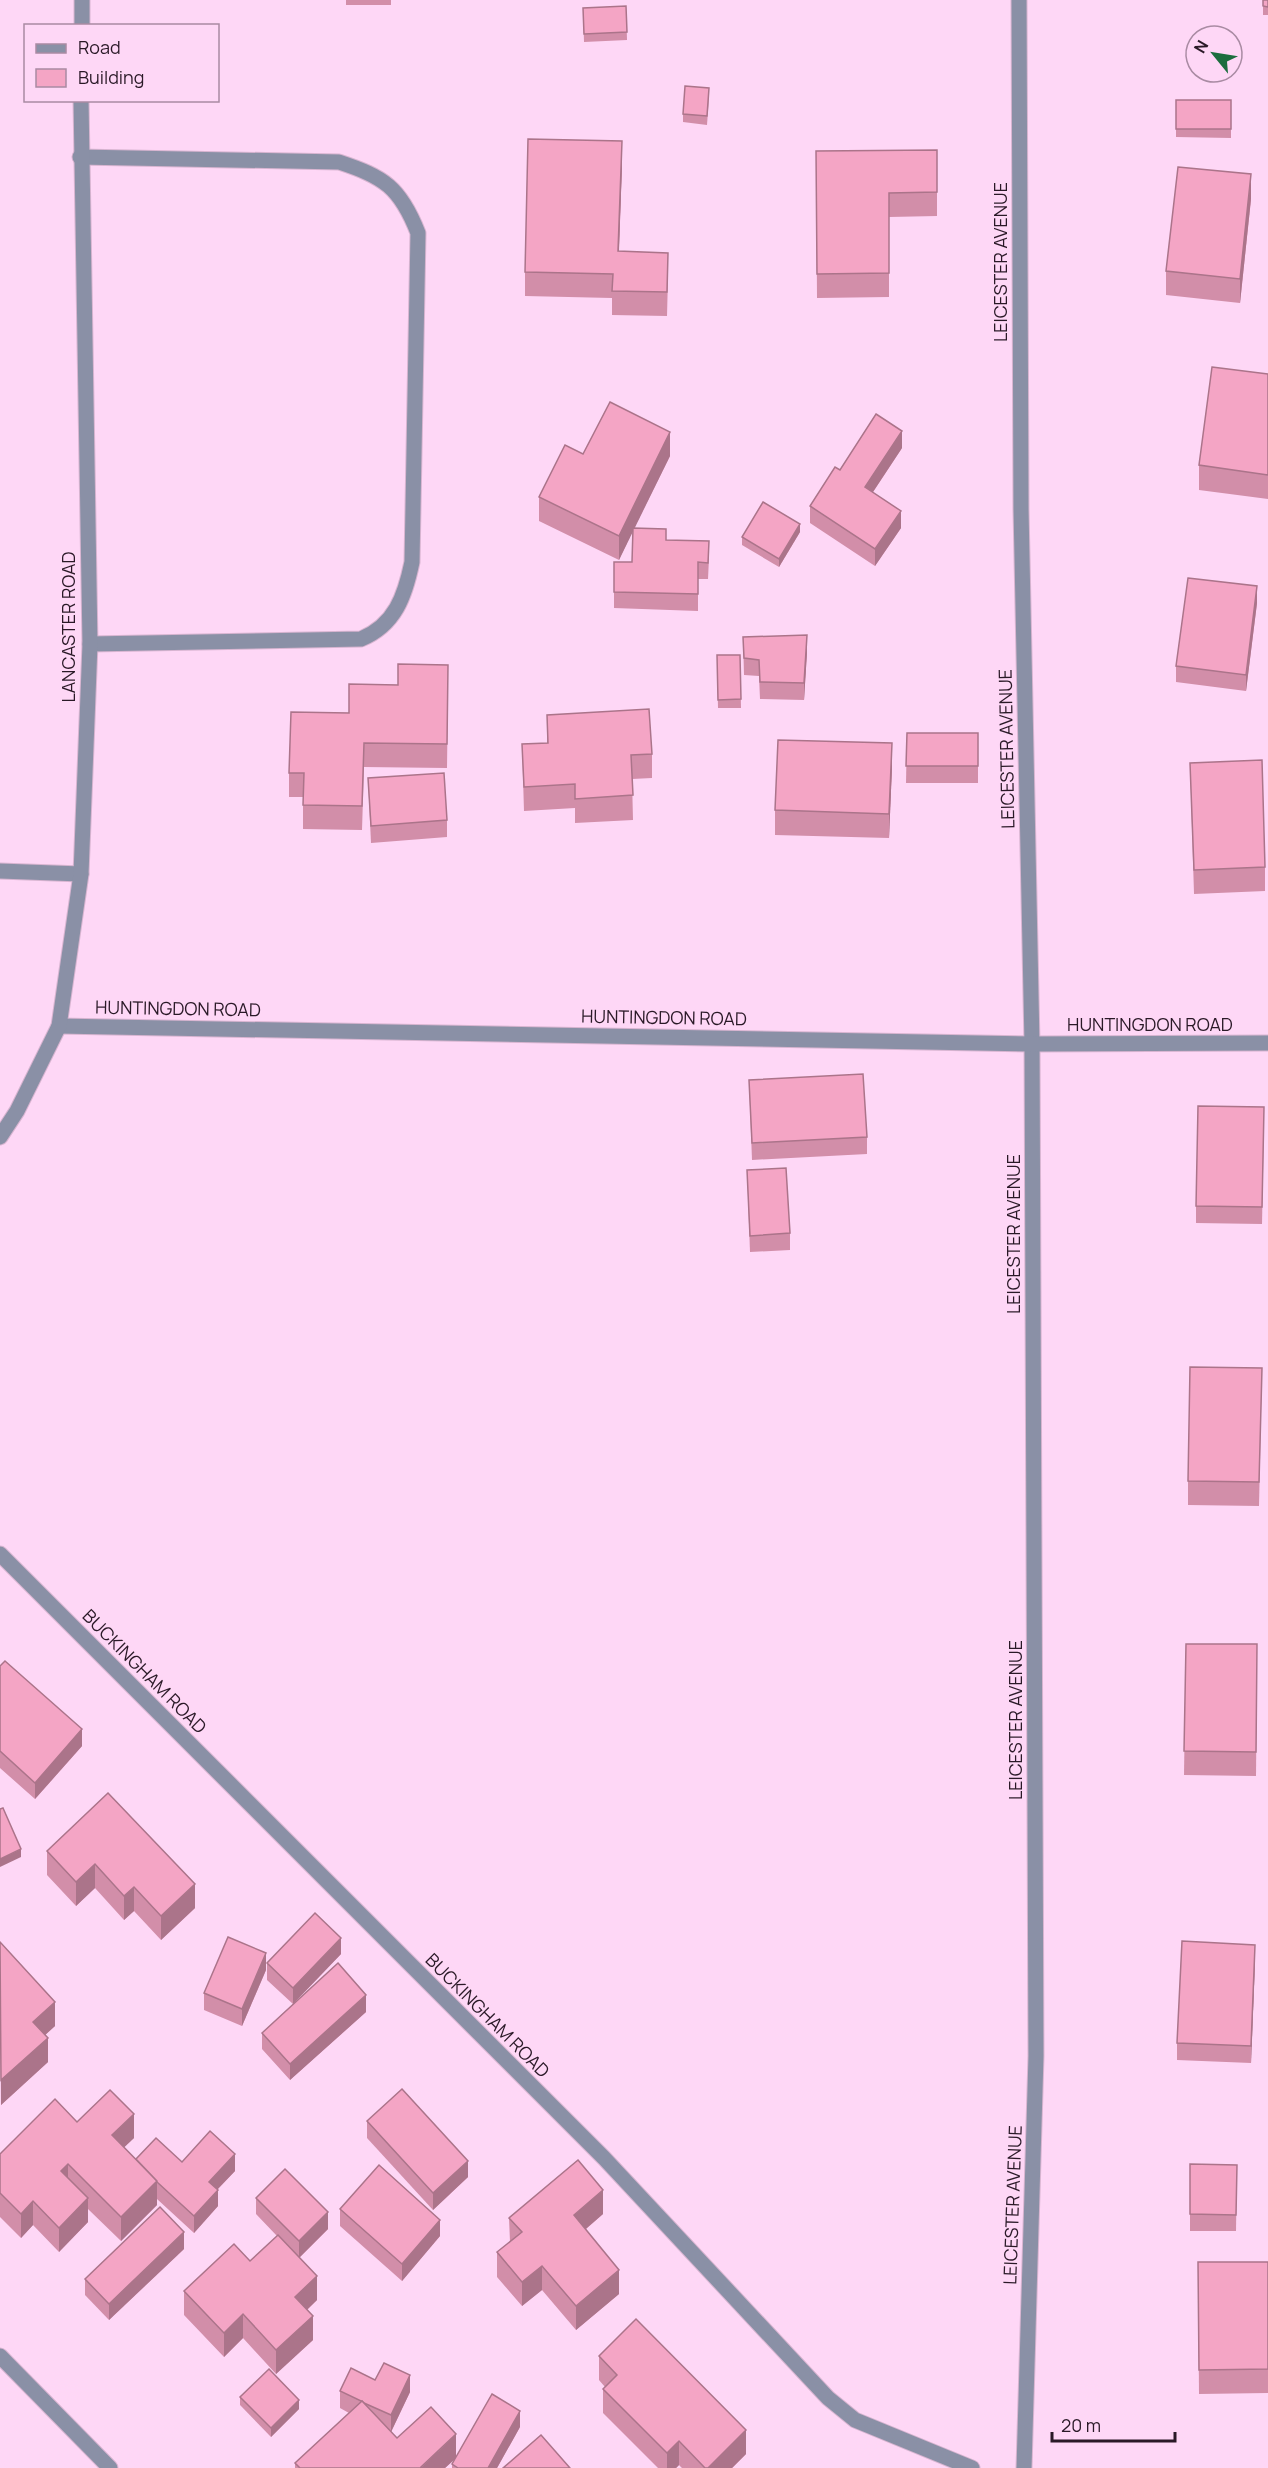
<svg xmlns="http://www.w3.org/2000/svg" width="1268" height="2468" font-family="Manrope,sans-serif">
	<rect width="100%" height="100%" fill="#fed7f6"/>
	<g fill="none" stroke-linecap="round" stroke-linejoin="round">
		<g stroke="#d8b5d1" stroke-width="17">
			<g id="minor">
				<polyline points="1019,0 1021,509 1032,1044 1036,2056 1024,2468"/>
				<polyline points="82,26 82,0"/>
				<path d="M 80,157 L 339,162 C 384,177 400,187 418,233 L 412,562 C 405,596 395,625 361,639 L 90,644"/>
				<polyline points="0,871 81,874"/>
				<polyline points="59,1026 1032,1044 1268,1043"/>
				<polyline points="0,1137 17,1111 59,1026 81,874 90,644 81,100"/>
				<polyline points="0,1554 604,2158 828,2398 855,2420 972,2468"/>
				<polyline points="0,2356 110,2468"/>
			</g>
		</g>
		<use href="#minor" stroke="#8a90a6" stroke-width="15"/>
	</g>
	<g fill="#d28ea9">
		<rect x="346" y="0" width="45" height="5"/>
		<rect x="1263" y="0" width="5" height="15"/>
		<polygon points="626,6 627,40 584,42 583,8"/>
		<polygon points="709,97 707,125 683,122 683,114"/>
		<polygon points="1176,100 1231,100 1231,138 1176,137"/>
		<polygon points="937,150 937,216 889,217 889,297 817,298 816,151"/>
		<polygon points="622,165 619,251 668,277 667,316 612,315 612,298 525,296 525,272"/>
		<polygon points="1251,199 1240,303 1166,295 1166,271"/>
		<polygon points="1268,374 1268,499 1199,490 1199,465"/>
		<polygon points="902,448 873,492 901,528 875,566 810,523 810,506 840,470"/>
		<polygon points="583,454 670,456 634,528 666,540 709,558 708,579 698,579 698,611 614,608 614,562 632,562 633,530 619,560 539,521 539,497"/>
		<polygon points="800,532 779,567 742,545 742,537"/>
		<polygon points="1257,603 1246,691 1176,682 1176,666"/>
		<polygon points="743,637 807,652 804,700 760,699 759,676 744,675"/>
		<polygon points="717,655 740,655 741,708 718,708"/>
		<polygon points="448,689 447,768 364,767 362,830 303,829 303,797 289,797 289,773 349,713"/>
		<polygon points="547,715 652,754 652,778 632,779 633,820 575,823 575,808 524,811 522,744 547,743"/>
		<polygon points="907,733 978,733 978,783 906,783"/>
		<polygon points="1190,763 1265,867 1265,891 1194,894"/>
		<polygon points="892,767 889,838 775,835 775,810"/>
		<polygon points="368,778 447,820 447,837 371,843"/>
		<polygon points="749,1080 867,1137 867,1154 752,1160"/>
		<polygon points="1264,1124 1262,1224 1196,1223 1196,1206"/>
		<polygon points="747,1170 790,1233 790,1250 750,1252"/>
		<polygon points="1262,1368 1259,1506 1188,1505 1188,1481"/>
		<polygon points="1186,1644 1257,1668 1256,1776 1184,1775"/>
		<polygon points="0,1666 82,1746 35,1799 0,1768"/>
		<polygon points="108,1793 195,1908 161,1940 134,1911 124,1920 95,1888 76,1906 47,1875 47,1851"/>
		<polygon points="0,1942 55,2026 45,2035 48,2062 1,2105"/>
		<polygon points="341,1954 296,2001 366,2012 290,2080 262,2049 262,2033 293,2004 267,1980 267,1963"/>
		<polygon points="1255,1961 1251,2063 1177,2060 1177,2043"/>
		<polygon points="266,1970 242,2026 204,2010 204,1993"/>
		<polygon points="367,2121 468,2177 433,2210 367,2138"/>
		<polygon points="77,2122 134,2138 124,2147 136,2159 182,2162 235,2171 218,2189 218,2206 194,2233 157,2199 157,2205 121,2241 88,2209 88,2222 59,2252 33,2225 21,2238 0,2217 0,2154"/>
		<polygon points="1190,2164 1237,2165 1236,2231 1190,2231"/>
		<polygon points="256,2198 328,2229 299,2258 317,2300 307,2310 313,2340 276,2374 243,2338 224,2357 184,2315 184,2291 250,2261 277,2236 256,2214"/>
		<polygon points="340,2209 440,2236 402,2281 340,2226"/>
		<polygon points="603,2214 586,2229 619,2294 576,2330 542,2290 522,2306 497,2277 497,2252 510,2242 509,2218"/>
		<polygon points="184,2249 109,2320 85,2295 85,2279"/>
		<polygon points="1198,2262 1268,2262 1268,2393 1199,2394"/>
		<polygon points="599,2356 746,2454 732,2468 682,2468 679,2465 676,2468 658,2468 603,2413 603,2389 605,2387 599,2380"/>
		<polygon points="375,2380 410,2392 391,2432 397,2438 456,2458 520,2427 497,2468 452,2468 452,2464 455,2459 445,2468 295,2468 295,2463 349,2413 340,2408 340,2391"/>
		<polygon points="240,2397 299,2409 271,2437 240,2405"/>
	</g>
	<g fill="#ab748a">
		<polygon points="622,141 622,165 618,275 618,251"/>
		<polygon points="1251,174 1251,199 1240,303 1240,279"/>
		<polygon points="902,431 902,448 865,504 865,487"/>
		<polygon points="670,432 670,456 619,560 619,536"/>
		<polygon points="901,511 901,528 875,566 875,549"/>
		<polygon points="800,524 800,532 779,567 779,559"/>
		<polygon points="1257,586 1257,603 1246,691 1246,675"/>
		<polygon points="807,635 807,652 804,700 804,683"/>
		<polygon points="892,743 892,767 889,838 889,814"/>
		<polygon points="82,1729 82,1746 35,1799 35,1783"/>
		<polygon points="21,1849 21,1857 0,1867 0,1859"/>
		<polygon points="95,1864 95,1888 76,1906 76,1882"/>
		<polygon points="195,1884 195,1908 161,1940 161,1916"/>
		<polygon points="134,1887 134,1911 124,1920 124,1896"/>
		<polygon points="341,1938 341,1954 293,2004 293,1988"/>
		<polygon points="1255,1945 1255,1961 1251,2063 1251,2046"/>
		<polygon points="266,1953 266,1970 242,2026 242,2009"/>
		<polygon points="366,1995 366,2012 290,2080 290,2064"/>
		<polygon points="55,2002 55,2026 33,2046 33,2022"/>
		<polygon points="48,2038 48,2062 1,2105 1,2080"/>
		<polygon points="134,2114 134,2138 112,2159 112,2135"/>
		<polygon points="235,2154 235,2171 209,2198 209,2182"/>
		<polygon points="468,2161 468,2177 433,2210 433,2193"/>
		<polygon points="68,2164 68,2188 61,2171"/>
		<polygon points="157,2181 157,2205 121,2241 121,2217"/>
		<polygon points="218,2190 218,2206 194,2233 194,2216"/>
		<polygon points="603,2190 603,2214 574,2239 574,2215"/>
		<polygon points="88,2198 88,2222 59,2252 59,2228"/>
		<polygon points="33,2201 33,2225 21,2238 21,2214"/>
		<polygon points="328,2212 328,2229 299,2258 299,2241"/>
		<polygon points="440,2220 440,2236 402,2281 402,2264"/>
		<polygon points="184,2232 184,2249 109,2320 109,2304"/>
		<polygon points="542,2266 542,2290 522,2306 522,2282"/>
		<polygon points="619,2270 619,2294 576,2330 576,2306"/>
		<polygon points="317,2276 317,2300 295,2321 295,2297"/>
		<polygon points="243,2314 243,2338 224,2357 224,2333"/>
		<polygon points="313,2316 313,2340 276,2374 276,2350"/>
		<polygon points="410,2375 410,2392 391,2432 391,2415"/>
		<polygon points="299,2400 299,2409 271,2437 271,2428"/>
		<polygon points="520,2411 520,2427 497,2468 488,2468"/>
		<polygon points="746,2430 746,2454 732,2468 708,2468"/>
		<polygon points="456,2434 456,2458 445,2468 421,2468"/>
		<polygon points="679,2441 679,2465 676,2468 667,2468 667,2453"/>
	</g>
	<g fill="#f4a5c5" stroke="#ab748a" stroke-width="1.5">
		<polygon points="1263,0 1268,0 1268,7 1263,6"/>
		<polygon points="626,6 627,32 584,34 583,8"/>
		<polygon points="685,86 709,88 707,116 683,114"/>
		<rect x="1176" y="100" width="55" height="29"/>
		<polygon points="528,139 622,141 618,251 668,253 667,292 612,291 613,274 525,272"/>
		<polygon points="937,150 937,192 889,193 889,273 817,274 816,151"/>
		<polygon points="1178,167 1251,174 1240,279 1166,271"/>
		<polygon points="1212,367 1268,374 1268,475 1199,465"/>
		<polygon points="610,402 670,432 619,536 539,497 565,445 583,454"/>
		<polygon points="876,414 902,431 865,487 901,511 875,549 810,506 835,467 840,470"/>
		<polygon points="763,502 800,524 779,559 742,537"/>
		<polygon points="633,528 666,529 666,540 709,541 708,563 698,562 698,594 614,592 614,562 632,562"/>
		<polygon points="1188,578 1257,586 1246,675 1176,666"/>
		<polygon points="807,635 804,683 760,682 759,660 744,658 743,637"/>
		<polygon points="717,655 740,655 741,699 718,700"/>
		<polygon points="398,664 448,665 447,744 364,743 362,806 303,805 304,773 289,773 291,712 349,713 349,684 398,685"/>
		<polygon points="649,709 652,754 631,755 633,795 575,799 575,784 524,787 522,744 548,743 547,715"/>
		<polygon points="907,733 978,733 978,766 906,766"/>
		<polygon points="778,740 892,743 889,814 775,810"/>
		<polygon points="1262,760 1265,867 1194,870 1190,763"/>
		<polygon points="444,773 447,820 371,826 368,778"/>
		<polygon points="863,1074 867,1137 752,1143 749,1080"/>
		<polygon points="1198,1106 1264,1107 1262,1207 1196,1206"/>
		<polygon points="786,1168 790,1233 750,1236 747,1170"/>
		<polygon points="1190,1367 1262,1368 1259,1482 1188,1481"/>
		<polygon points="1186,1644 1257,1644 1256,1752 1184,1751"/>
		<polygon points="5,1661 82,1729 35,1783 0,1751 0,1666"/>
		<polygon points="108,1793 195,1884 161,1916 134,1887 124,1896 95,1864 76,1882 47,1851"/>
		<polygon points="3,1808 21,1849 0,1859 0,1809"/>
		<polygon points="315,1913 341,1938 293,1988 267,1963"/>
		<polygon points="228,1937 266,1953 242,2009 204,1993"/>
		<polygon points="1182,1941 1255,1945 1251,2046 1177,2043"/>
		<polygon points="0,1942 55,2002 33,2022 48,2038 1,2080"/>
		<polygon points="338,1963 366,1995 290,2064 262,2033"/>
		<polygon points="402,2089 468,2161 433,2193 367,2121"/>
		<polygon points="110,2090 134,2114 112,2135 157,2181 121,2217 68,2164 61,2171 88,2198 59,2228 33,2201 21,2214 0,2193 0,2154 55,2099 77,2122"/>
		<polygon points="210,2131 235,2154 209,2182 218,2190 194,2216 157,2182 157,2181 136,2159 156,2138 182,2162"/>
		<polygon points="578,2160 603,2190 574,2215 619,2270 576,2306 542,2266 522,2282 497,2252 522,2232 509,2218"/>
		<polygon points="1190,2164 1237,2165 1236,2215 1190,2214"/>
		<polygon points="379,2165 440,2220 402,2264 340,2209"/>
		<polygon points="285,2169 328,2212 299,2241 256,2198"/>
		<polygon points="160,2207 184,2232 109,2304 85,2279"/>
		<polygon points="278,2235 317,2276 295,2297 313,2316 276,2350 243,2314 224,2333 184,2291 234,2244 250,2261"/>
		<polygon points="1198,2262 1268,2262 1268,2369 1199,2370"/>
		<polygon points="636,2319 746,2430 708,2468 705,2468 679,2441 667,2453 603,2389 617,2375 599,2356"/>
		<polygon points="384,2363 410,2375 391,2415 364,2403 362,2401 361,2401 340,2391 351,2368 375,2380"/>
		<polygon points="269,2369 299,2400 271,2428 240,2397"/>
		<polygon points="492,2394 520,2411 488,2468 458,2468 452,2464"/>
		<polygon points="362,2401 397,2438 431,2407 456,2434 421,2467 422,2468 300,2468 295,2463"/>
		<polygon points="541,2435 570,2468 503,2468"/>
	</g>
	<g text-anchor="middle" dominant-baseline="central" stroke-width="4.5" stroke-linejoin="round" paint-order="stroke">
		<g font-size="18" fill="#2a1927" stroke="#fed7f6">
			<text transform="translate(1000 262) rotate(-90)">LEICESTER AVENUE</text>
			<text transform="translate(68 627) rotate(-90)">LANCASTER ROAD</text>
			<text transform="translate(1006 749) rotate(-91)">LEICESTER AVENUE</text>
			<text transform="translate(178 1008) rotate(1)">HUNTINGDON ROAD</text>
			<text transform="translate(664 1017) rotate(1)">HUNTINGDON ROAD</text>
			<text x="1150" y="1024">HUNTINGDON ROAD</text>
			<text transform="translate(1013 1234) rotate(-90)">LEICESTER AVENUE</text>
			<text transform="translate(145 1671) rotate(45)">BUCKINGHAM ROAD</text>
			<text transform="translate(1015 1720) rotate(-90)">LEICESTER AVENUE</text>
			<text transform="translate(488 2015) rotate(45)">BUCKINGHAM ROAD</text>
			<text transform="translate(1012 2205) rotate(-88)">LEICESTER AVENUE</text>
		</g>
	</g>
	<rect x="24" y="24" width="195" height="78" fill="#fed7f6" stroke="#a98ba3" stroke-width="1.5"/>
	<rect x="36" y="44" width="30" height="9" fill="#8a90a6" stroke="#a98ba3" stroke-width="1.5"/>
	<text x="78" y="54" font-size="18" fill="#2a1927">Road</text>
	<rect x="36" y="69" width="30" height="18" fill="#f4a5c5" stroke="#a98ba3" stroke-width="1.5"/>
	<text x="78" y="84" font-size="18" fill="#2a1927">Building</text>
	<g transform="translate(1214 54) rotate(300)"><circle r="28" fill="#fed7f6" stroke="#a98ba3" stroke-width="1.5"/>
	<path d="M0-4.5L10 22L0 15L-10 22Z" fill="#1c6d3e"/>
	<text y="-9" font-size="16" font-weight="bold" text-anchor="middle" fill="#2a1927">N</text>
	</g>
	<path d="M1052 2432v9h123v-9" fill="none" stroke="#2a1927" stroke-width="3"/>
	<text x="1061" y="2432" font-size="18" fill="#2a1927" stroke="#fed7f6" stroke-width="4.5" paint-order="stroke">20 m</text>
</svg>
